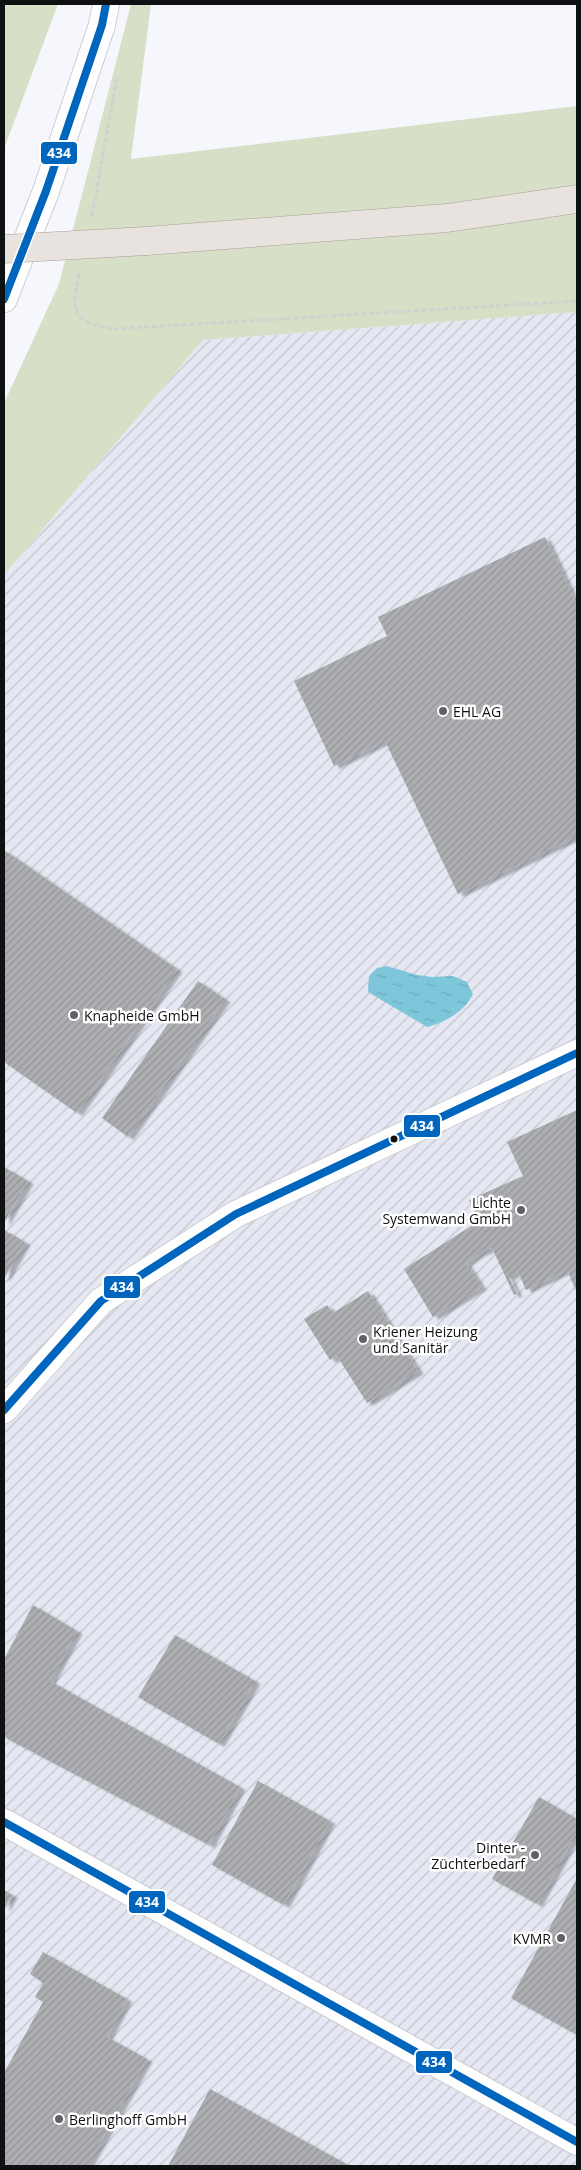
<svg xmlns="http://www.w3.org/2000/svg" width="581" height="2170" font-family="'Open Sans',sans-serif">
	<defs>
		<pattern id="industrial-furrows" width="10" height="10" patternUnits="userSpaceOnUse" patternTransform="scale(1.25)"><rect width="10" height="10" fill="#e5e7f2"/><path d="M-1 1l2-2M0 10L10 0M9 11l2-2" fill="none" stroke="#c3c5ce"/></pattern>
		<pattern id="water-ripples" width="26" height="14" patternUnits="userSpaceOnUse" patternTransform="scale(1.25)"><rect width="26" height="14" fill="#7ec6da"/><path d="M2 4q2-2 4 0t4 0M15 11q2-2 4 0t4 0" fill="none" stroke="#6ca9ba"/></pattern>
		<pattern id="building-hatch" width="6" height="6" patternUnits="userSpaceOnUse" patternTransform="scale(1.25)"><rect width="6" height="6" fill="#adaeb1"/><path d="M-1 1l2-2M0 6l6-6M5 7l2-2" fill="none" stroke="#949597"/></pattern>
		<filter id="shadow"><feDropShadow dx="5.5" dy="3" stdDeviation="1" flood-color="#0004"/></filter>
	</defs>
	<rect width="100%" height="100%" fill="#f6f7fc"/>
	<polygon fill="url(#industrial-furrows)" points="577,312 577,2166 4,2166 4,575 203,340"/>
	<g fill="#d7dfc6">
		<polygon points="4,4 58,4 4,149"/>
		<polygon points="131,4 151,4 131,159 577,106 577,312 203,340 4,575 4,403 59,284"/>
	</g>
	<path fill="url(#water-ripples)" d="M 387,966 L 417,975 L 432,977 L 453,976 L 467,982 L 473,994 C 464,1012 446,1022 427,1027 L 368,992 L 369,976 L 377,968 Z"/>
	<g fill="url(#building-hatch)" filter="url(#shadow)">
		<polygon points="545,537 577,605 577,836 458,894 385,741 334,766 294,681 387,636 378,617"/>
		<polygon points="4,850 177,969 77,1113 4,1062"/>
		<polygon points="198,981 225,999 128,1137 102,1118"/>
		<polygon points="577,1110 577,1293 567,1270 526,1290 518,1272 509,1277 517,1294 514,1295 492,1248 480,1253 466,1263 481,1287 433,1317 404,1269 479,1221 469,1200 523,1176 507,1142"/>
		<polygon points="4,1167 28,1181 4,1223"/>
		<polygon points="4,1230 25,1242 4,1279"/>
		<polygon points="368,1291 418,1371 367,1403 337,1356 330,1360 304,1319 327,1305 333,1313"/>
		<polygon points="33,1605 77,1631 50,1681 240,1787 209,1845 4,1737 4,1659"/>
		<polygon points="175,1635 255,1681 219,1744 138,1697"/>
		<polygon points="258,1781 330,1821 284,1905 212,1865"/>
		<polygon points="539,1797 577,1819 577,1831 537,1904 492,1879"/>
		<polygon points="577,1878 577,2035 511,1998"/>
		<polygon points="4,1890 12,1895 4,1909"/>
		<polygon points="43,1952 127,1999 107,2037 147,2059 87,2166 4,2166 4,2073 43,2002 35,1997 43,1983 30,1974"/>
		<polygon points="210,2089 350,2166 168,2166"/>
	</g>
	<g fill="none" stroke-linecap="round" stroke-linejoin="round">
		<g stroke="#ccccd0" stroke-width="28">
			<g id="minor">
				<polyline points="4,299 46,191 102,25 106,4"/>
				<polyline points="4,1410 101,1301 236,1214 577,1053"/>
				<polyline points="4,1822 577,2142"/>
			</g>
		</g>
		<g stroke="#a99e98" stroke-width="29">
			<polyline id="primary" points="146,241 447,218 577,199"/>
		</g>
		<g stroke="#d1d1d2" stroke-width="3" stroke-dasharray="5 2.5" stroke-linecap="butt">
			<polyline points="92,216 117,77"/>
			<path d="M 79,273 C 71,312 71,323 114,329 L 577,301"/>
		</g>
		<use href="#minor" stroke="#fefeff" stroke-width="26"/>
		<use href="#primary" stroke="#e9e3df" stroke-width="28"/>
		<g stroke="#a99e98" stroke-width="29" stroke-linecap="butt">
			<polyline id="primary-bridge" points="4,249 146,241"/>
		</g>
		<use href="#primary-bridge" stroke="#e9e3df" stroke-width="28"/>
		<g stroke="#fff" stroke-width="11">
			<g id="bus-1">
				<polyline points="4,299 46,191 102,25 106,4"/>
				<polyline points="4,1410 101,1301 236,1214 577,1053"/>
				<polyline points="4,1822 577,2142"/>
			</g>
		</g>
		<use href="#bus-1" stroke="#0065bd" stroke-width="8"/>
	</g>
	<g fill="#606164" stroke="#fff" stroke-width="2">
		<circle cx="443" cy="711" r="5"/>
		<circle cx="74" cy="1015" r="5"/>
		<circle cx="521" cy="1210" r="5"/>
		<circle cx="363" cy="1339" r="5"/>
		<circle cx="535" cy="1855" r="5"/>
		<circle cx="561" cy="1938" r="5"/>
		<circle cx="59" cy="2119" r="5"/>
	</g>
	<circle fill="#0f1012" stroke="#fff" stroke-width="2" cx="394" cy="1139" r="4.5"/>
	<g text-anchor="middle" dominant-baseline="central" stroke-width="5" stroke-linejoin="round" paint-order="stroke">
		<g font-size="14" fill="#0f1012" stroke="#fff" text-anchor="start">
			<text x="453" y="711">EHL AG</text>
			<text x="84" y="1015">Knapheide GmbH</text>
			<text x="511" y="1202" text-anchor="end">Lichte<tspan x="511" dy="16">Systemwand GmbH</tspan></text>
			<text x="373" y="1331">Kriener Heizung<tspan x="373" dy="16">und Sanitär</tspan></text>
			<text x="525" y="1847" text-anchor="end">Dinter -<tspan x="525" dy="16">Züchterbedarf</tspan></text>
			<text x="551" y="1938" text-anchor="end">KVMR</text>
			<text x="69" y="2119">Berlinghoff GmbH</text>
		</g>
	</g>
	<g stroke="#fff" stroke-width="2">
		<rect x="40" y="141" width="38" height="24" rx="5" fill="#0065bd"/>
		<rect x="403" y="1114" width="38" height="24" rx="5" fill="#0065bd"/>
		<rect x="103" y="1275" width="38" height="24" rx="5" fill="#0065bd"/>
		<rect x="128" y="1890" width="38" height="24" rx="5" fill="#0065bd"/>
		<rect x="415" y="2050" width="38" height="24" rx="5" fill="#0065bd"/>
	</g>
	<g font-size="14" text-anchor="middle" font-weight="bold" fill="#fff">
		<text x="59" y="158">434</text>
		<text x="422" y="1131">434</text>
		<text x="122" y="1292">434</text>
		<text x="147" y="1907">434</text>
		<text x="434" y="2067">434</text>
	</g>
	<rect width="581" height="2170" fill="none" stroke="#0f1012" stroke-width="10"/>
</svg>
